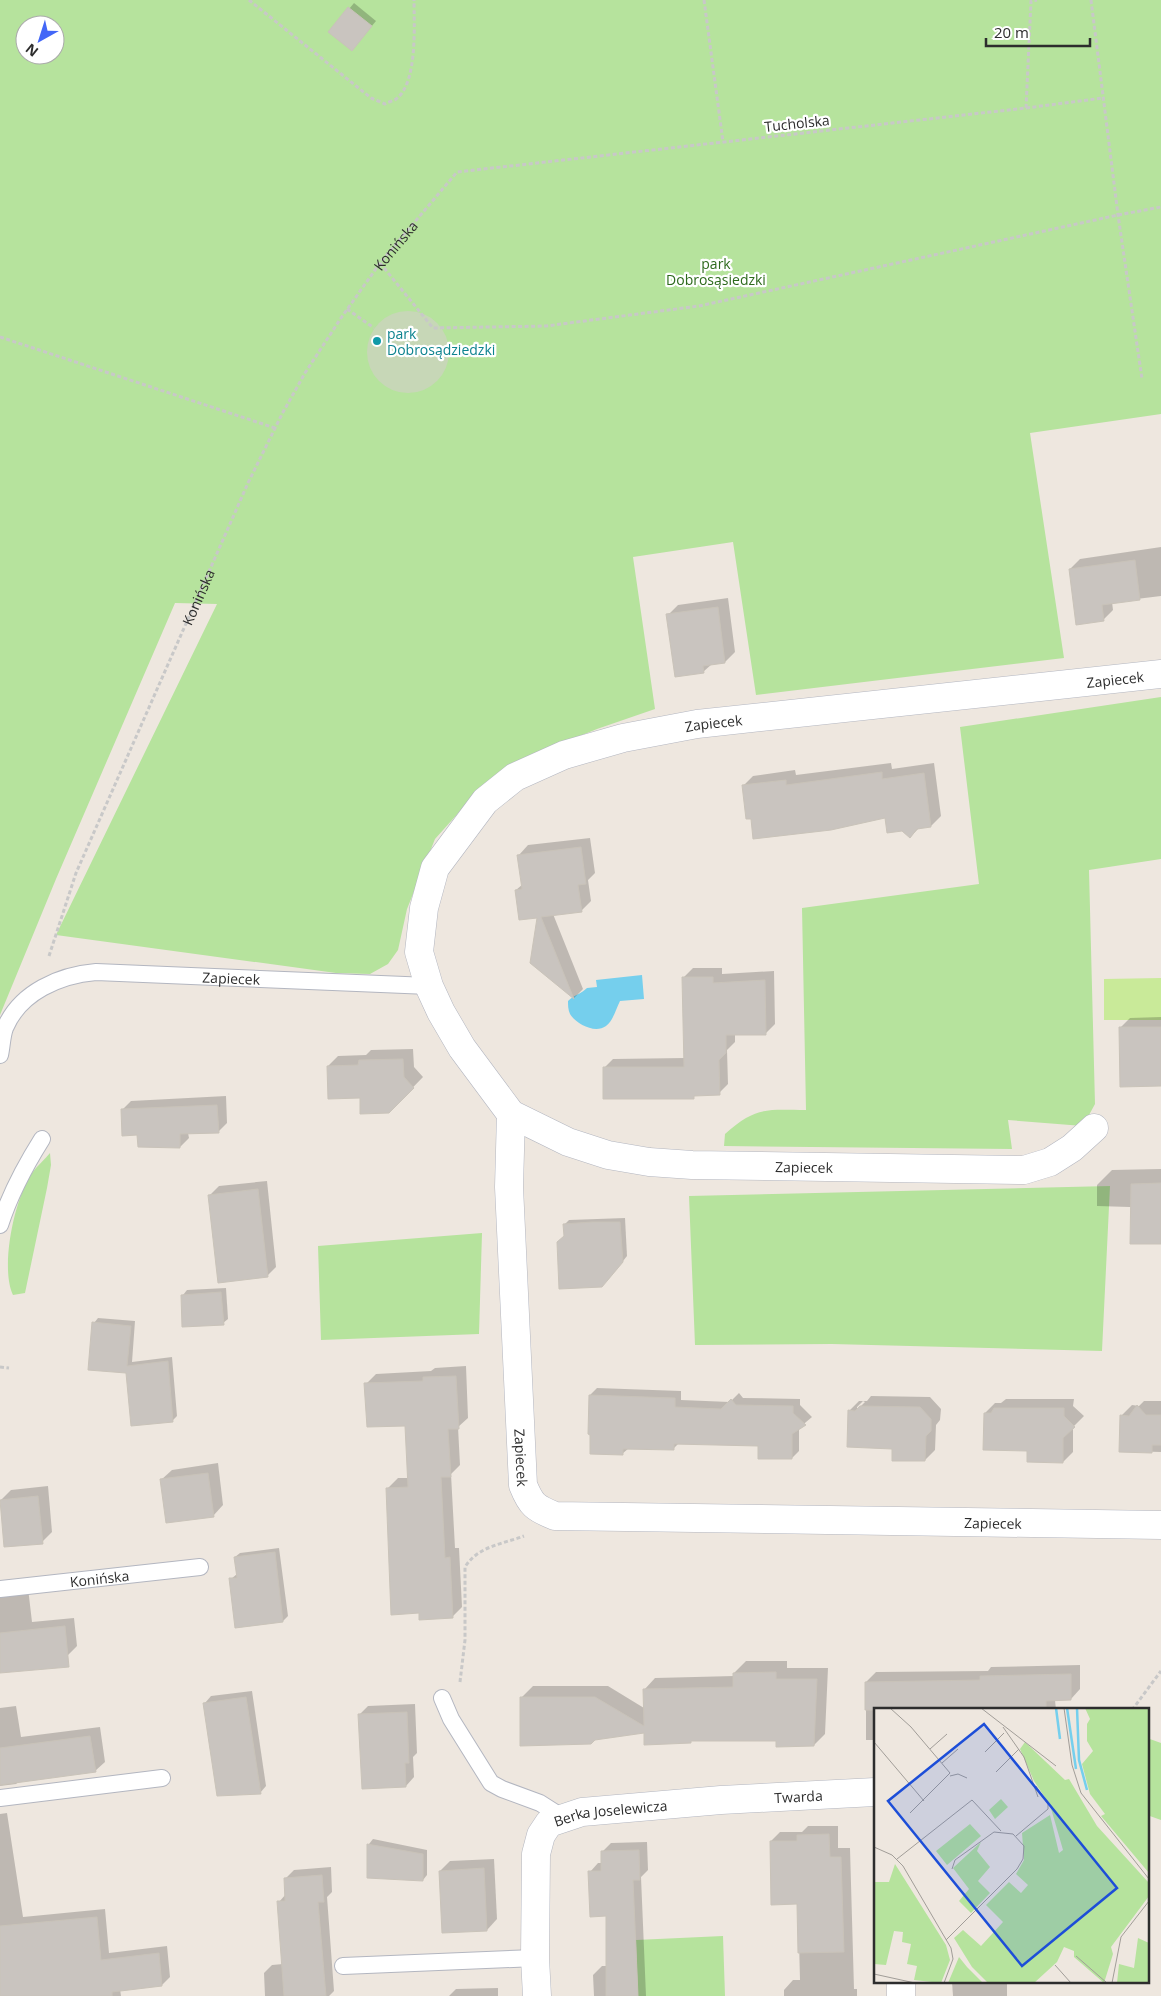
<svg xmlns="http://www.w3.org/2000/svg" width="1161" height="1996" font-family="'Open Sans',sans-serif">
	<rect width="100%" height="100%" fill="#eee7df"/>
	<g fill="#b6e39d" fill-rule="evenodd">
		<path d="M 0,0 L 1161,0 L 1161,414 L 1030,433 L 1064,658 L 756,695 L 733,542 L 633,557 L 655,709 L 597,729 L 511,764 L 478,791 L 435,839 L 407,909 L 398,950 L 388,964 L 370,974 L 336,973 L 56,935 L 217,604 L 175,603 L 56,879 L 0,1015 ZM 25,25 L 55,25 L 55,55 L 25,55 Z"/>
		<path d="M 1161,697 L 1161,859 L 1089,870 L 1095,1104 L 1083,1126 L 1008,1120 L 1012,1149 L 724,1146 L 725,1134 C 756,1106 767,1110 806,1110 L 802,908 L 979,884 L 960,727 Z"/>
		<path d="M 50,1153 L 51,1165 L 47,1188 L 25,1293 L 13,1295 C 0,1268 14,1199 32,1173 C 37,1166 45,1159 50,1153 Z"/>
		<polygon points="1110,1186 1102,1351 832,1344 695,1345 689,1196"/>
		<polygon points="482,1233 479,1334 321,1340 318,1246"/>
		<polygon points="1147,1738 1161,1743 1161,1820 1147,1815"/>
		<polygon points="723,1936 725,1996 638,1996 636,1940"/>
	</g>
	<circle fill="#c7d7b7" cx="408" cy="352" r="41"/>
	<polygon fill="#c9ea99" points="1161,978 1161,1020 1104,1020 1104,979"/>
	<path fill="#75cfed" d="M 642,975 L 644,999 L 620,1001 C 616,1009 613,1021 606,1026 C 595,1034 576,1024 570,1014 C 568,1010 568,1005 568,1001 C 574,995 581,994 587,988 L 597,987 L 596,980 Z"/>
	<g fill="#0003">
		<polygon points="354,3 376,21 352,50 330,32"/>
		<polygon points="1161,547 1161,596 1112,602 1113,610 1103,620 1070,569 1080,559"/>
		<polygon points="728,598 735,652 725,662 712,664 703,672 668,615 678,605"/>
		<polygon points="891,763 892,769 934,763 941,816 931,826 919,828 910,837 886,817 752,818 743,786 753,776 795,770 796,775"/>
		<polygon points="590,838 595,873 588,880 591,901 581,911 553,914 583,989 574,998 531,963 538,916 516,890 523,884 519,855 528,845"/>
		<polygon points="693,968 722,968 722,974 774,971 775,1024 766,1033 735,1034 735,1042 727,1050 728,1084 719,1093 697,1094 693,1097 604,1068 613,1059 685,1058 684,977"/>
		<polygon points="1161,1017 1161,1084 1120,1028 1130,1018"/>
		<polygon points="413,1049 414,1067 423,1077 389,1112 361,1096 328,1066 338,1056 366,1055 371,1050"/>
		<polygon points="226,1096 227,1123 219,1131 188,1133 189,1138 180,1147 138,1134 122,1110 131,1101"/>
		<polygon points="1161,1169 1161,1208 1097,1206 1097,1185 1112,1170"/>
		<polygon points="267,1181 276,1267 267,1276 210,1195 219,1186"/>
		<polygon points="625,1218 627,1256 607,1281 565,1236 564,1225 569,1220"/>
		<polygon points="226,1288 228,1319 223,1323 183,1295 187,1290"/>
		<polygon points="98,1318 135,1321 132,1362 172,1357 177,1416 172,1421 127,1372 94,1323"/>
		<polygon points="466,1366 468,1418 458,1427 460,1465 451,1474 455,1548 459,1548 462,1607 452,1617 420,1612 387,1489 398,1478 409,1478 406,1424 366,1384 376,1374 431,1371 435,1368"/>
		<polygon points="597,1388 681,1391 681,1400 730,1402 739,1393 743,1398 800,1399 800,1405 812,1417 799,1428 799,1451 792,1458 760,1445 679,1443 673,1449 629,1448 622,1454 590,1395"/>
		<polygon points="871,1396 930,1397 941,1409 940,1420 936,1425 935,1450 925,1460 893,1448 849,1411 859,1401 863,1401 857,1407 857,1410 865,1402 863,1401 867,1401"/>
		<polygon points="1006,1399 1074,1399 1073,1406 1084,1416 1073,1427 1073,1452 1063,1462 1029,1450 985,1413 995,1403 1001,1403"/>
		<polygon points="1144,1401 1161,1401 1161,1452 1121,1451 1122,1415 1132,1405 1139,1406"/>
		<polygon points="218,1463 223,1505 213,1516 161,1480 172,1470"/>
		<polygon points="48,1486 52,1532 42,1542 0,1501 11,1490"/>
		<polygon points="279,1548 288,1616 283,1621 231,1579 237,1574 235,1557 240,1553"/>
		<polygon points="0,1587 28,1588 32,1622 74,1618 77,1646 68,1655 0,1663"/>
		<polygon points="746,1661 787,1661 787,1668 828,1668 825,1734 814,1745 777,1740 645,1732 521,1698 533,1686 608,1686 644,1708 644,1690 655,1678 734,1676 734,1673"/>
		<polygon points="1080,1665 1080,1689 1071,1699 1055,1700 1056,1710 875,1710 875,1740 866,1740 866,1682 876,1672 988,1671 991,1667"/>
		<polygon points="252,1691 266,1786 260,1793 205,1703 211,1696"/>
		<polygon points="415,1704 417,1753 413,1757 414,1777 406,1786 359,1715 368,1706"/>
		<polygon points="16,1706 21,1737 100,1727 105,1762 95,1771 19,1781 16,1784 0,1786 0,1708"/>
		<polygon points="7,1813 23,1917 105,1909 109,1953 167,1946 170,1977 162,1985 120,1989 121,1996 0,1996 0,1814"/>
		<polygon points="808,1826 838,1826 838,1848 850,1848 854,1989 857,1989 857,1996 784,1996 784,1990 793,1980 800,1980 798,1903 771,1841 780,1832 802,1832"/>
		<polygon points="373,1839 427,1850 427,1875 423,1880 368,1877 369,1844"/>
		<polygon points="647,1842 648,1870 641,1877 646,1996 594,1996 593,1975 602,1966 607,1966 607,1915 590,1872 598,1863 602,1863 602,1852 611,1843"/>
		<polygon points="494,1859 497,1919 487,1930 440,1871 450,1861"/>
		<polygon points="331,1867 332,1892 327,1897 334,1991 329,1996 265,1996 264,1973 272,1965 283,1964 279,1902 286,1894 285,1879 294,1870"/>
		<polygon points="952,1982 1007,1982 1007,1996 953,1996"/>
		<polygon points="498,1988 498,1996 449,1996 456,1989"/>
	</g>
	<g fill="#c9c4bf" stroke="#c9c3b9">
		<polygon points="348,7 372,26 352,51 328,32"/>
		<polygon points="1135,560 1140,600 1102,605 1104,621 1076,625 1069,569"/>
		<polygon points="718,607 725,663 703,666 704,673 675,677 666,614"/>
		<polygon points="882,772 882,779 924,773 931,827 917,829 910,838 902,831 887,833 885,818 831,830 753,839 751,819 746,819 742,785 786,780 786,785"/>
		<polygon points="581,847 586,884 578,885 582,912 541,917 574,999 530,963 537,918 519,920 515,890 522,889 517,855"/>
		<polygon points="682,977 713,977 713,983 765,980 766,1035 726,1035 726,1053 719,1060 720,1095 694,1096 694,1099 603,1099 603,1067 684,1067"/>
		<polygon points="1119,1027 1161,1027 1161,1086 1120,1087"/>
		<polygon points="403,1059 404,1077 414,1088 389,1113 360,1114 360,1098 328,1099 327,1066 358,1065 359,1060"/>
		<polygon points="217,1105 219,1133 180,1134 180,1148 138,1147 137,1135 122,1136 121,1109"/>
		<polygon points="1161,1183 1161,1244 1130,1244 1131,1184"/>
		<polygon points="258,1189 268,1277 218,1283 208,1195"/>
		<polygon points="592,1222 620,1222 623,1262 602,1287 559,1289 557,1242 564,1236 563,1224"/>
		<polygon points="221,1292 224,1325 182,1327 181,1295"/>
		<polygon points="92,1322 131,1326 127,1366 168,1361 173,1422 131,1426 126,1373 88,1370"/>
		<polygon points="456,1376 459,1429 448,1429 451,1477 441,1477 445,1558 450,1557 453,1618 419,1620 419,1613 391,1615 386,1488 408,1487 405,1426 367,1427 364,1383 423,1381 423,1377"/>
		<polygon points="589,1395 675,1398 675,1407 721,1409 731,1399 736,1405 793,1406 793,1413 806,1425 792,1434 792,1459 758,1459 758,1446 674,1444 674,1450 623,1449 623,1455 590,1454 590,1435 588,1434"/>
		<polygon points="1137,1405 1146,1415 1161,1415 1161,1445 1152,1445 1152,1453 1119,1452 1120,1415 1129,1416"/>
		<polygon points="860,1406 920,1407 931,1419 931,1431 926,1436 925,1461 892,1461 892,1449 847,1447 848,1410 855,1411"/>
		<polygon points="994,1408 1064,1408 1064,1416 1075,1427 1063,1438 1063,1463 1027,1462 1027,1451 983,1450 984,1413 991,1413"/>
		<polygon points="208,1473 214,1517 166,1523 160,1479"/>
		<polygon points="38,1496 43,1544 4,1547 0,1500"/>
		<polygon points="275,1552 283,1622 235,1628 229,1578 237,1578 234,1557"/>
		<polygon points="65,1626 69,1667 0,1673 0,1633"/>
		<polygon points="776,1672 776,1679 817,1679 814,1746 776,1747 776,1741 691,1741 691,1743 644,1745 644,1733 595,1740 591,1744 520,1746 520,1697 595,1697 644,1726 643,1689 733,1687 733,1673"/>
		<polygon points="1071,1674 1071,1700 1046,1701 1046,1710 865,1710 865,1682 980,1680 980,1676"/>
		<polygon points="246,1697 261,1794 217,1796 203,1703"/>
		<polygon points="407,1712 409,1763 405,1763 406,1787 362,1789 358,1714"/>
		<polygon points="90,1736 96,1772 0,1785 0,1748"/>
		<polygon points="829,1834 830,1857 841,1857 844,1952 798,1953 797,1904 771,1905 770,1841 797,1841 797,1835"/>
		<polygon points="367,1844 423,1854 423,1881 367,1878"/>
		<polygon points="639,1850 640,1880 633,1880 638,1996 606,1996 606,1916 590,1917 588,1871 601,1871 601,1851"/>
		<polygon points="484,1868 487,1931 442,1933 439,1871"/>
		<polygon points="322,1875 324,1902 318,1902 326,1996 284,1996 277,1901 285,1901 284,1878"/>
		<polygon points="97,1917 101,1960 159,1953 162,1986 112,1992 112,1996 0,1996 0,1926"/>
	</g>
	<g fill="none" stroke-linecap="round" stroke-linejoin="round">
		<g stroke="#b3b6c0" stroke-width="18">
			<g id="service">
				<path id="s2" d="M 0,1055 C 2,1046 2,1036 5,1028 C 20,992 60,975 96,972 L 429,986"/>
				<path d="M 0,1225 C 10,1194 25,1166 42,1139"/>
				<path id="s3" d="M 0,1589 L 200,1567"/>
				<polyline points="442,1698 451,1719 491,1783 502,1789 540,1803 562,1817"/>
				<polyline points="0,1798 162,1778"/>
				<polyline points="343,1966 535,1958"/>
			</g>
		</g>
		<g stroke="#b3b6c0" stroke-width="29">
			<g id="minor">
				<path id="s4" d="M 511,1114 L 509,1187 L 523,1485 C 531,1505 535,1508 555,1516 L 1161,1525"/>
				<path id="s5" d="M 1094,1128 L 1072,1148 L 1050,1162 L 1024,1170 L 692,1165 L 649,1162 L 608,1155 L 568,1142 L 511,1114 L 462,1048 L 441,1012 L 429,986 L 419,952 L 424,908 L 435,868 L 485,801 L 515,777 L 564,755 L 623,738 L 697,724 L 1161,674"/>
				<polyline points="901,1982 901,1996"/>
				<path id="s6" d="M 537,1996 L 535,1958 L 536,1854 L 541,1835 L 549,1823 L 582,1812 L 721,1800 L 875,1792"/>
			</g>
		</g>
		<g stroke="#c8c8c8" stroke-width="3" stroke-dasharray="4 2.5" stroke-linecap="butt">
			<path d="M 249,0 L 371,98 L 385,104 C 388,102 393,101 396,99 C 418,83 414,24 414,0"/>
			<polyline points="704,0 723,142"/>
			<polyline points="1091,0 1118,215 1142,379"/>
			<polyline points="1026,108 1103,98"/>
			<polyline points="380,263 433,328 546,326 699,306 1118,215 1161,207"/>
			<polyline points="347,309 374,328"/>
			<polyline points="0,337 275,428"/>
			<path id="s1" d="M 49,956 L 76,873 L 248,483 L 282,414 L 305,373 L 341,318 L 380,263 L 457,172 L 1026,108 L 1031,1 L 1037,0"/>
			<polyline points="0,1367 9,1368"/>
			<path d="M 460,1682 L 465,1640 L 465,1567 C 478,1546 503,1544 524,1536"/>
			<polyline points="1132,1710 1161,1671"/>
		</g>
		<use href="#service" stroke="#fff" stroke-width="16"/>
		<use href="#minor" stroke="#fff" stroke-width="28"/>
	</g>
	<circle fill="#0f9aa8" stroke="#fff" stroke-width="2" cx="377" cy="341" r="5"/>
	<g text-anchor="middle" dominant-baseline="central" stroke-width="4.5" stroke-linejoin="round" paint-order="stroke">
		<g font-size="14" fill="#2d2d2d" stroke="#fff">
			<text transform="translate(797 123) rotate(-6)">Tucholska</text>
			<text stroke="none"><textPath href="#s1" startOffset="794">Konińska</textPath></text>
			<text stroke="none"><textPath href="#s1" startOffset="389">Konińska</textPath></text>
			<text stroke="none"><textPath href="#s5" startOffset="1612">Zapiecek</textPath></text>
			<text stroke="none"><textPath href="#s5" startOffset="1208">Zapiecek</textPath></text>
			<text stroke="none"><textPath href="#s2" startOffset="275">Zapiecek</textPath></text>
			<text transform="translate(804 1167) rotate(1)">Zapiecek</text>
			<text stroke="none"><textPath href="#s4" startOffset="344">Zapiecek</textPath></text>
			<text stroke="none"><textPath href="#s4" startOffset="856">Zapiecek</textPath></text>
			<text stroke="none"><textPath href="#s3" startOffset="100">Konińska</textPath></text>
			<text stroke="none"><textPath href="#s6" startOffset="428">Twarda</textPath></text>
			<text stroke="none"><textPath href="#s6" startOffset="239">Berka Joselewicza</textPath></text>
		</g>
		<g font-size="14" fill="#2d6a1c" stroke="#fff">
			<text x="716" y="263">park<tspan x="716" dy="16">Dobrosąsiedzki</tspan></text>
		</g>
		<g font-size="14" fill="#0d838f" stroke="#fff" text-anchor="start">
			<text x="387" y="333">park<tspan x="387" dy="16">Dobrosądziedzki</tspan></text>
		</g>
	</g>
	<g transform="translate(874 1708)">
		<rect width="275" height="275" fill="#eee7df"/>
		<path d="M 211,0 L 275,0 L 275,165 L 227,108 L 231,106 L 216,86 L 208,56 L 219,43 L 213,33 L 213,16 L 216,11 ZM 151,34 L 191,72 L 195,71 L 223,118 L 275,175 L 275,188 L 237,239 L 239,246 L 230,275 L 200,249 L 200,243 L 190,239 L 183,254 L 160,275 L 114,275 L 98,259 L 80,230 L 89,222 L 107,238 L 129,214 L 112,197 L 135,174 L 147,185 L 154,177 L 142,166 L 150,152 L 148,125 L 176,107 L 185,145 L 189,142 L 176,97 L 160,73 L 146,41 ZM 127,91 L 134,99 L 121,111 L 115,102 ZM 96,116 L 107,128 L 73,157 L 62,143 ZM 107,134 L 103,143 L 116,159 L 104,173 L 116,185 L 97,205 L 85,193 L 95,181 L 79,160 ZM 21,156 L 72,237 L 76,252 L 67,275 L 40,272 L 43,258 L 33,256 L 37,236 L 28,234 L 29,224 L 20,223 L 12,257 L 0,256 L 0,174 L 15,174 ZM 264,230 L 275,235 L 275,275 L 243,275 L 245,256 L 260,260 ZM 85,249 L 93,259 L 109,275 L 74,275 Z" fill="#b6e39d"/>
		<path fill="none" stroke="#75cfed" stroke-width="2.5" d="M 182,0 L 186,31M 193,0 L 202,61M 203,0 L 205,52 L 213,82"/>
		<path fill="none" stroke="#a19d98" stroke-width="1" d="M 16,0 L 37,19 L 76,65 L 36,105M 107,0 L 182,58M 190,0 L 198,57 L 207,85 L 275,171M 129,19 L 150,49 L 164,89M 0,34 L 50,93M 56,41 L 73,26M 111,44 L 130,25M 68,55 L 84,41M 122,64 L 145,41M 76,68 L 84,66 L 93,70M 142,128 L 174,101 L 174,96 L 162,78M 0,139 L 18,147 L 29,158 L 77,240 L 79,251 L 70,275M 23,151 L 98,92 L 127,123M 72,232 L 143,161 L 149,151 L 150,138 L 139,126 L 120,124 L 81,152 L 78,161M 202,248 L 233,275M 181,257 L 197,275M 0,266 L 41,275M 238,275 L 247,229 L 275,193"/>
		<path fill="#1d4ed8" fill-opacity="0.15" stroke="#1d4ed8" stroke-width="2.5" d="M 110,16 L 243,180 L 148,258 L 14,93 Z"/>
		<rect width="275" height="275" fill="none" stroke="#2d2d2d" stroke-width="2.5"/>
	</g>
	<g transform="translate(40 40) rotate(219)"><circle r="24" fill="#ffffff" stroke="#ababab"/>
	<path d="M0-4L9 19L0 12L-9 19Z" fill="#4367f7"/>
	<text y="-8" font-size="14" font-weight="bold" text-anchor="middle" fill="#2d2d2d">N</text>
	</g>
	<path d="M986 38v8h104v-8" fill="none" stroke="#2d2d2d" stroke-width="2.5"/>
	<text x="994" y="38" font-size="15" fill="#2d2d2d" stroke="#ffffff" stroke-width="4" paint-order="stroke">20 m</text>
</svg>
